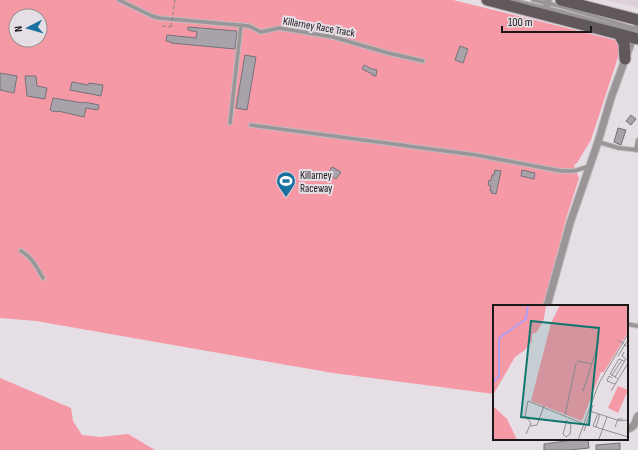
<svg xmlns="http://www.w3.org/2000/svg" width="638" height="450" font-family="'Sofia Sans Condensed',sans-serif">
	<rect width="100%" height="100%" fill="#e6dee5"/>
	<polygon fill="#ded0db" points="606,0 638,0 638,8"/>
	<g fill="#f699a6" fill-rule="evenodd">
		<path d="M 0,0 L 453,0 L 615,40 L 621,48 L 591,140 L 577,163 L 574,165 L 579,178 L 566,219 L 544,306 L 494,306 L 494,394 L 333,373 L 36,321 L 0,318 ZM 16,16 L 40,16 L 40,40 L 16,40 Z"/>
		<polygon points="0,378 71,408 73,421 82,435 100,437 128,434 155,450 0,450"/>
	</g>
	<g fill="#a8a3ab" stroke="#767279">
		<polygon points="188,27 237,31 235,49 171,43 171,42 166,41 167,35 196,38 197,32 188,30"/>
		<polygon points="460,46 468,49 463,63 455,60"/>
		<polygon points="245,55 256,57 247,110 236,108"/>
		<polygon points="364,65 372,69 377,70 376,76 372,75 372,74 362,69"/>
		<polygon points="0,73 17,76 14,93 0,90"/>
		<polygon points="25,76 36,76 37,86 47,88 45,99 27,96"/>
		<polygon points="72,82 88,85 89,83 103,85 101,96 70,90"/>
		<polygon points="53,98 83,103 84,102 99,105 98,110 86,108 84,117 58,111 58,112 55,111 55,112 50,110"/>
		<polygon points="631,115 636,119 631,125 626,121"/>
		<polygon points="618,128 626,130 621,145 614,142"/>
		<polygon points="332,167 341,172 336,179 328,174"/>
		<polygon points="495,170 501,171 496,194 491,193 492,191 490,191 491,186 488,185 489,180 491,181 492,175 494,175"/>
		<polygon points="522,170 535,173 534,179 521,176"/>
		<polygon points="579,439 588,439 589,448 569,450 544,450 544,444"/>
		<polygon points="620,443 620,450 596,450 596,445"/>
	</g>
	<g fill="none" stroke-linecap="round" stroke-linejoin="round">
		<g stroke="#c1bac0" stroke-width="5.5">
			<g id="lane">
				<polyline points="119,0 152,16 159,18 249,26 261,32 279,28 333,37 388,53 423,61"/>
				<polyline points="511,0 559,11 635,32"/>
				<polyline points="533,0 560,6 636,29"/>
				<polyline points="230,123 241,25"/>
				<polyline points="251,125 476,155 561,171 574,171 590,166"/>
				<polyline points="598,142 619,148 638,150"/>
				<polyline points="636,150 638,140"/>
				<path d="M 21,251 C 32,257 37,268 43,278"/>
				<polyline points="627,324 638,326"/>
			</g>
		</g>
		<g stroke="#c1bac0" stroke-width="9">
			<g id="street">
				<polyline points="544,15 548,0"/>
				<polyline points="547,306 570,223 598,142 611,98 638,24"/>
				<path d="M 627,429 C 636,427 634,423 638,416"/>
			</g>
		</g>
		<g stroke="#c1bac0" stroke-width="13">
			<g id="primary">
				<polyline points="487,0 638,39"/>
				<polyline points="561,0 638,20"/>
				<polyline points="619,34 624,43 625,59"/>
			</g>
		</g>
		<polyline stroke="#898488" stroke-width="1" stroke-dasharray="4 2" stroke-linecap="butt" points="162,26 171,27"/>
		<use href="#lane" stroke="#9a9697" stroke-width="3.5"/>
		<use href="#street" stroke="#9a9697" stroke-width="7"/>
		<use href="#primary" stroke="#60585b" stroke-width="11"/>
		<polyline stroke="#898488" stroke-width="1" stroke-dasharray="4 2" stroke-linecap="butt" points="171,27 175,0"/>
	</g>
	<defs>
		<g id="stadium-pin" transform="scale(1)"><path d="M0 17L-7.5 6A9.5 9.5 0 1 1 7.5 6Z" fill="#1a71a0" stroke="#e6dee5"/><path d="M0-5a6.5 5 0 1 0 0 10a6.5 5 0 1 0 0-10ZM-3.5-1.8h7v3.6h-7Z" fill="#fff"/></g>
	</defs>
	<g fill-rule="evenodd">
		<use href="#stadium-pin" x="286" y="181"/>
	</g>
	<g text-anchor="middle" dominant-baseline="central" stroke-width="4" stroke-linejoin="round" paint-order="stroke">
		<g font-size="11" fill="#1a1719" stroke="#e6dee5">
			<text transform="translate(319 27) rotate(10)">Killarney Race Track</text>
		</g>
		<g font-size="11" fill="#1a1719" stroke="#e6dee5" text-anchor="start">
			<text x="300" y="175">Killarney<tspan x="300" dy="13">Raceway</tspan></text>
		</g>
	</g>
	<g transform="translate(493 305)">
		<rect width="135" height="135" fill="#e6dee5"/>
		<path d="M 0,0 L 53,0 L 51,14 L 44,27 L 39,29 L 39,36 L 32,45 L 22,52 L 0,90 ZM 67,0 L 135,0 L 135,27 L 111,67 L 108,67 L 89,116 L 38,96 L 58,18 ZM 125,81 L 135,85 L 125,108 L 115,103 ZM 0,101 L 14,114 L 24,135 L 0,135 Z" fill="#f699a6"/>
		<path fill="none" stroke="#b49ef2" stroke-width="2" d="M 0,77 L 6,71 L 6,33 L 33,14 L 35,0"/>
		<path fill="none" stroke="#948e93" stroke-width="1" d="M 125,35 L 135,42M 125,51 L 135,35M 84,56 L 99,59M 119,70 L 129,55M 122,72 L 133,54 L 129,51 L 131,47M 119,73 L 116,71 L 114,76 L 122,79M 124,73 L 117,69 L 126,54 L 131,56M 90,86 L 106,36M 118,86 L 135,58M 97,106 L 127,116 L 135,115M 105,108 L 100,121 L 109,124M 72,110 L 83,59M 37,121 L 44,120 L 51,101M 103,122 L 107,109M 122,122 L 125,114 L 130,114M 109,124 L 135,132M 91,126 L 100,100M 33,129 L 38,118 L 32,111 L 35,96 L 91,119M 70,129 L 73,132 L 77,129 L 78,120 L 74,117M 70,129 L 74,115M 106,134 L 114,112M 85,135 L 106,78 L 135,29"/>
		<path fill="#0f766e" fill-opacity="0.15" stroke="#0f766e" stroke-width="2" d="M 38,16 L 106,23 L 96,120 L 28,112 Z"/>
		<rect width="135" height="135" fill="none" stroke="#1a1719" stroke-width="2"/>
	</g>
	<g transform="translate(28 28) rotate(264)"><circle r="19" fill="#e6dee5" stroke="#948e93"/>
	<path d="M0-3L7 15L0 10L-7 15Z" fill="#1a71a0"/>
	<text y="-6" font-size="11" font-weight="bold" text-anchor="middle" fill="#1a1719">N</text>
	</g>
	<path d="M502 26v6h89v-6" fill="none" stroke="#1a1719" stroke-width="2"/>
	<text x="508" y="26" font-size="12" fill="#1a1719" stroke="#e6dee5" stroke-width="3" paint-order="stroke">100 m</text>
</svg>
